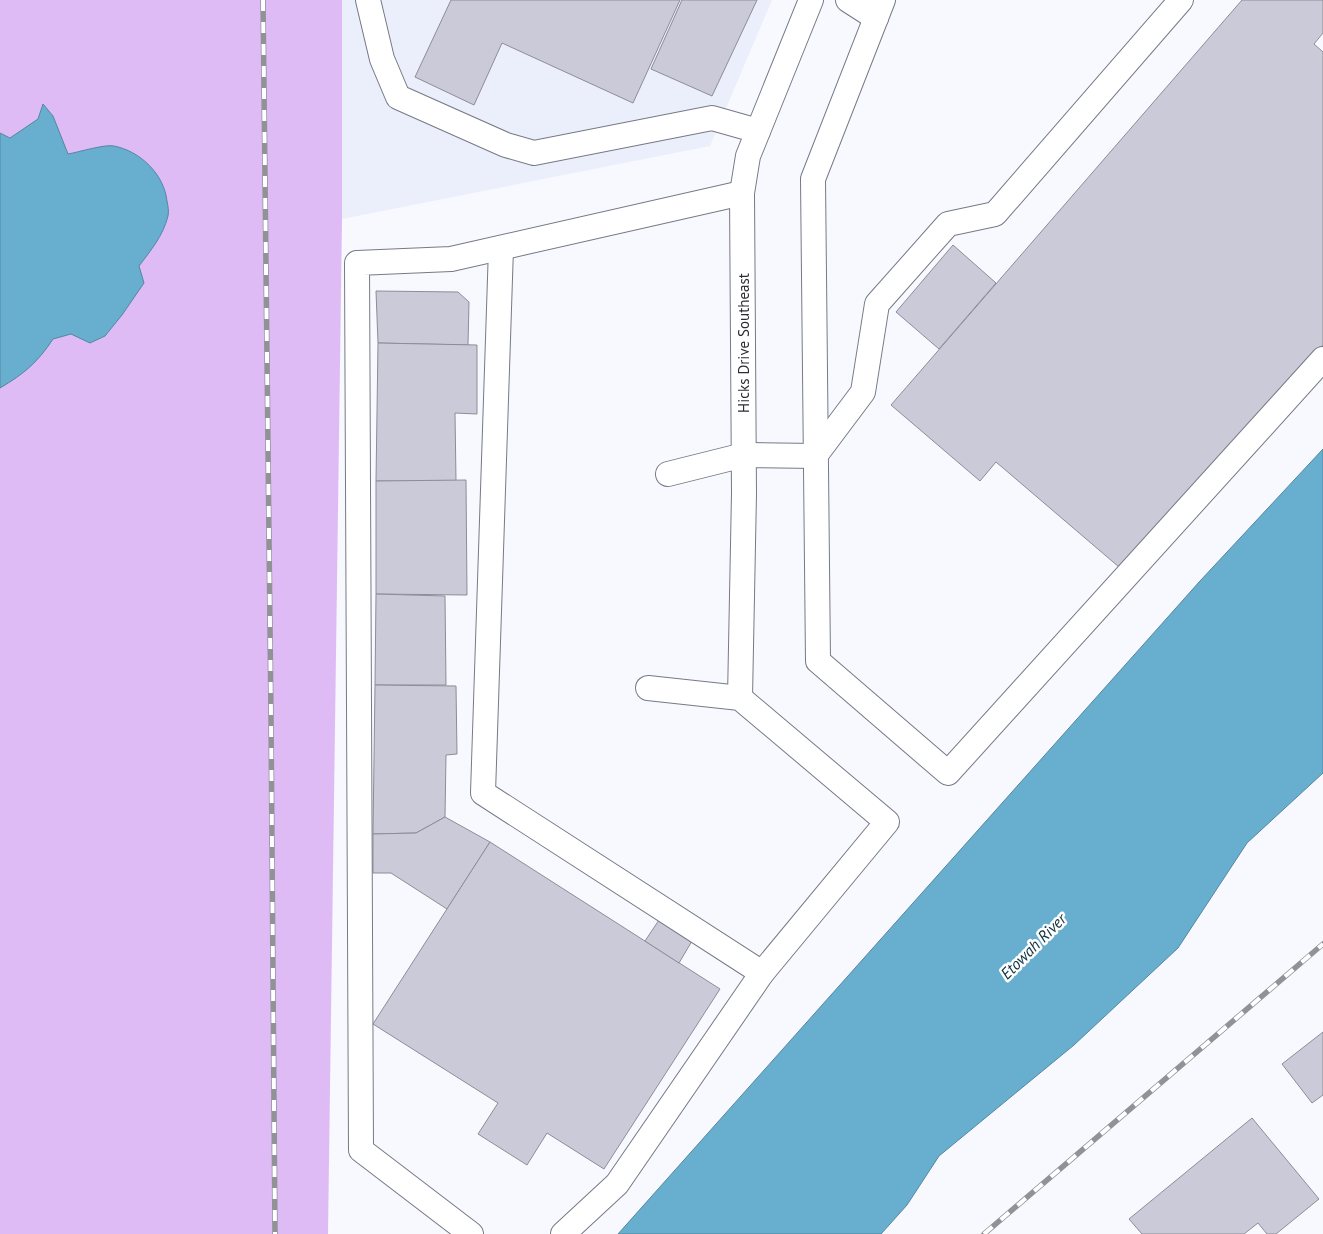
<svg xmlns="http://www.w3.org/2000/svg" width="1323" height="1234" font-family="'PT Sans',sans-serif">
	<rect width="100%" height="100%" fill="#f7f9fe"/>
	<polygon fill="#eaeffb" points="342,0 772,0 710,146 342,219"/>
	<polygon fill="#debbf4" points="0,0 342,0 342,219 328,1234 0,1234"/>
	<g fill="#67aecf" stroke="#5587a0">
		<path d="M 43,104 L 53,116 L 68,154 C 79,152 105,144 114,146 C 140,151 164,174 167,201 C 168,206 169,211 168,216 C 163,236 151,250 139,266 L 144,283 L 122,315 L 105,336 L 90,343 L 71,334 L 53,339 C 38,362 24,374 0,388 L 0,133 L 10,138 L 38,119 Z"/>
		<polygon points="1323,449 1323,773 1247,843 1178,948 1074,1045 939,1156 907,1205 881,1234 618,1234 1200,581"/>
	</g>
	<g fill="#cbcad8" stroke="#8d8c99">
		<polygon points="451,0 680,0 633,103 502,43 474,105 415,77"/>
		<polygon points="682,0 757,0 712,96 651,69"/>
		<polygon points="1242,0 1323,0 1323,33 1314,44 1323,52 1323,345 1126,573 996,462 980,481 891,405"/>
		<polygon points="953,245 996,283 939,349 896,312"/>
		<polygon points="376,291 458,292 469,302 468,345 378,343"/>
		<polygon points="378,343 477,345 477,414 455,413 456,481 376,481"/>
		<polygon points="466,480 467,595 376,594 376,481"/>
		<polygon points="376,594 445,596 446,685 375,685"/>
		<polygon points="375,685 456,686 457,754 446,755 445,817 416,833 373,834"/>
		<polygon points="445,817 490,842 447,909 391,873 373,873 373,834 416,833"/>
		<polygon points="490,842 720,989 604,1169 547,1133 527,1165 478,1134 498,1103 373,1024"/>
		<polygon points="659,920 692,941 679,963 645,941"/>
		<polygon points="1323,1032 1323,1095 1312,1103 1282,1064"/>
		<polygon points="1252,1118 1319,1199 1276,1234 1267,1234 1258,1223 1244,1234 1142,1234 1129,1219"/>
	</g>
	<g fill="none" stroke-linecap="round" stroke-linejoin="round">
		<g stroke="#767a86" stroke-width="26">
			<g id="minor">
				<polyline points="368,0 382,59 398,97 506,145 534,153 712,118 758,131"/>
				<polyline points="848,0 876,18"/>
				<polyline points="883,0 813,179 818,661 948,773 1323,359"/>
				<polyline points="501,248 483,793 762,973"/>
				<polyline points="668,474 744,455 815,456 863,392 877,304 948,224 995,214 1181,0"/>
				<polyline points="740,698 744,493 742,193 748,156 811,0"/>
				<polyline points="471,1234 361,1150 357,263 451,259 742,193"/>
				<polyline points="563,1234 617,1184 762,973 887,822 740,698 648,688"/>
			</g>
		</g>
		<use href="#minor" stroke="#fff" stroke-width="24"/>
		<g stroke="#909297" stroke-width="5.5">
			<g id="rail">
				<polyline points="263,0 271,716 275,1234"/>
				<polyline points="984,1234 1323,944"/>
			</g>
		</g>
		<use href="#rail" stroke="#fff" stroke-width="4" stroke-dasharray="11" stroke-linecap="butt"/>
	</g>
	<g text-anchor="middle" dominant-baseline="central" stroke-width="5" stroke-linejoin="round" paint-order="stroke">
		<g font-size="15" fill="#2b2d32" stroke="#fff">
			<text transform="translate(743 343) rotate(-90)">Hicks Drive Southeast</text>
		</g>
		<g font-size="16" font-style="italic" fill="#0f313f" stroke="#fff">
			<text transform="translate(1033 946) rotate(-45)">Etowah River</text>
		</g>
	</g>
</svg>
